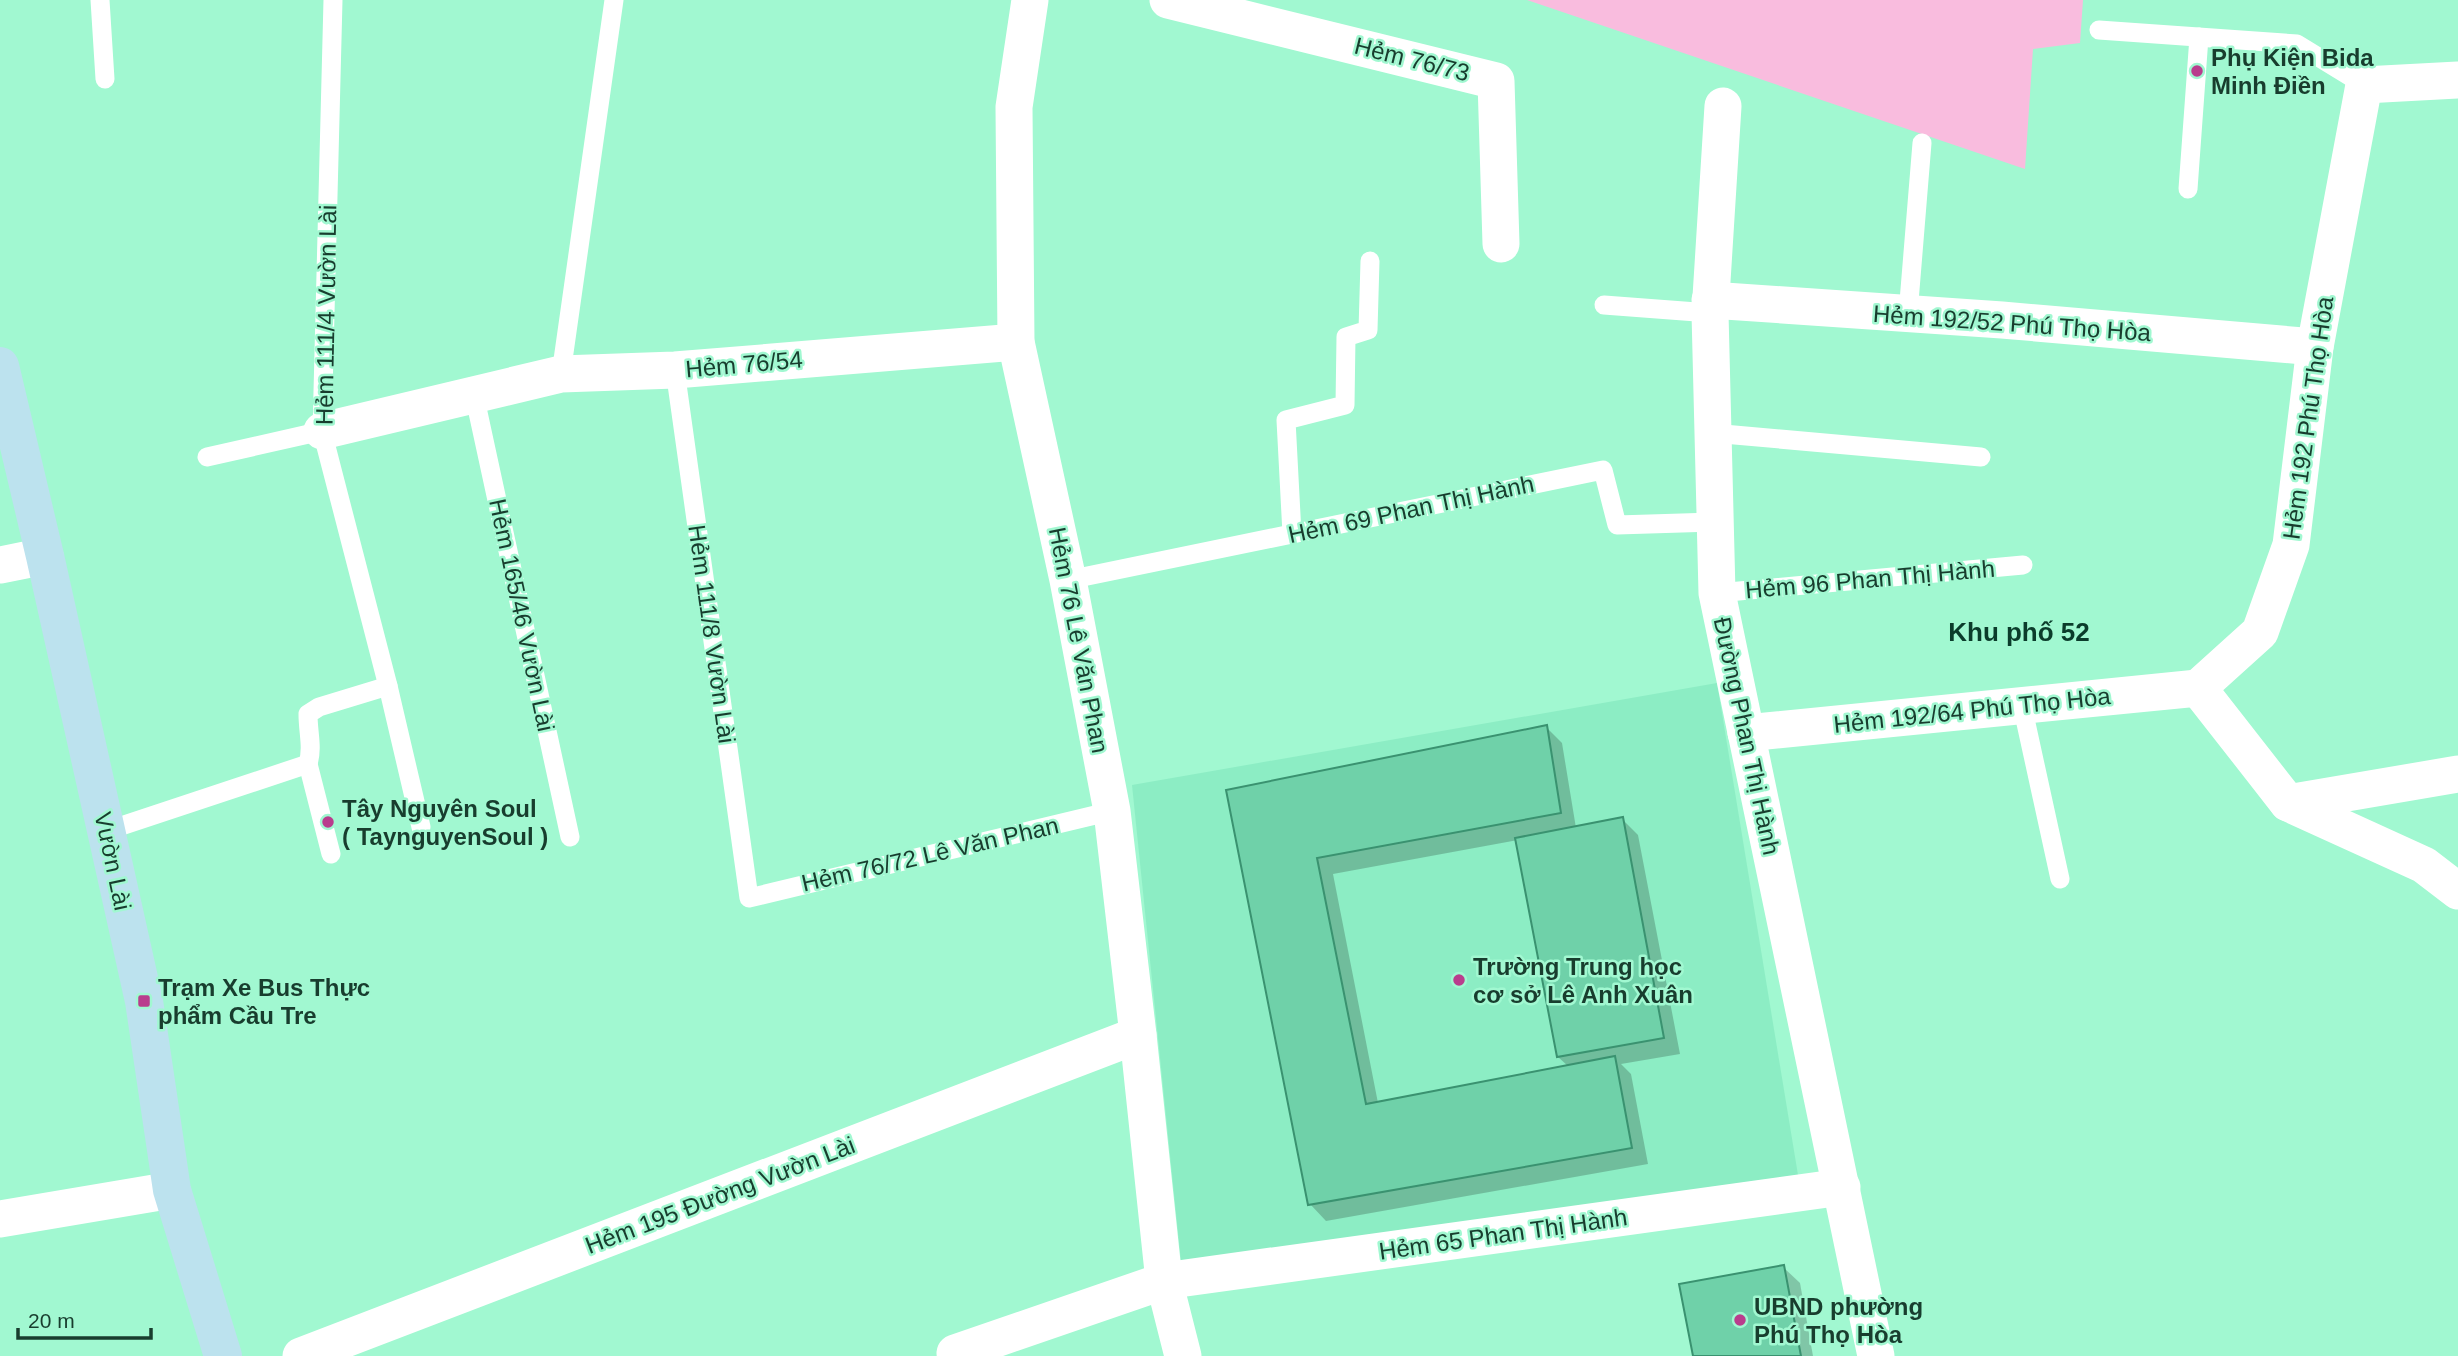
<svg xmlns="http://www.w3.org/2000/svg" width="2458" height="1356" font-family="Arial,sans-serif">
	<rect width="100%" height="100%" fill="#a1f8d1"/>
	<polygon fill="#8cedc4" points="1717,683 1798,1175 1181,1262 1132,785"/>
	<polygon fill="#f9bcde" points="1527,0 2083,0 2080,43 2033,49 2025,169"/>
	<g fill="#0003" fill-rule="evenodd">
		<path d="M 1546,727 L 1562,743 L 1576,828 L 1622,819 L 1638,835 L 1680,1054 L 1621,1064 L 1631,1074 L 1648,1164 L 1326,1221 L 1310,1204 L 1228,791 ZM 1518,840 L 1558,1057 L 1568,1066 L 1378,1103 L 1333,874 Z"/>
		<polygon points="1783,1267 1800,1283 1813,1356 1694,1356"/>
	</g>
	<g fill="#6fd1a9" stroke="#3a9270" stroke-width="2">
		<polygon points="1547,725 1561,813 1317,858 1366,1104 1615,1056 1632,1148 1308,1205 1226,790"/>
		<polygon points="1623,817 1664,1038 1557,1057 1515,838"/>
		<polygon points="1784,1265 1801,1356 1693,1356 1679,1284"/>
	</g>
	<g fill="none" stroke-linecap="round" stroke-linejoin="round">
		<g stroke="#fff" stroke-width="19">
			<polyline points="100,0 105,79"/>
			<polyline points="333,0 322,431 388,686 421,827"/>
			<polyline points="2099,30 2297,44 2364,85"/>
			<polyline points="2188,189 2199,37"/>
			<polyline points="1604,305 1710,313"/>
			<polyline points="1908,314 1922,143"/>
			<polyline points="675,370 749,898 1112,811"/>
			<polyline points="561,374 614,0"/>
			<polyline points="474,394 570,837"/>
			<polyline points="1712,433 1981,457"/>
			<polyline points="207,457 322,431"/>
			<polyline points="1292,534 1286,420 1345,405 1346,337 1368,330 1370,261"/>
			<polyline points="1068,580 1603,470 1617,525 1714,522"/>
			<polyline points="1717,593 2023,565"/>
			<polyline points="2022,705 2060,879"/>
			<polyline points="308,764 331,854"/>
			<path d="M 106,831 L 308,764 C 313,747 308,733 308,714 L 319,707 L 388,686"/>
		</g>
		<g stroke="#fff" stroke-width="37">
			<polyline points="1030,0 1014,107 1016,342 1068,580 1112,811 1138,1035 1164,1281 1183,1356"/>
			<polyline points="1168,0 1496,81 1501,244"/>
			<polyline points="2458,80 2364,85 2315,347 2291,545 2260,632 2198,688 2288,803 2424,865 2458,891"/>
			<polyline points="1723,106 1710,313 1717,593 1876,1356"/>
			<polyline points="1710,300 2002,320 2315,347"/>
			<polyline points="322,431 561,374 675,370 1016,342"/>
			<polyline points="0,565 45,556"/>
			<polyline points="1746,733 2198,688"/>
			<polyline points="2288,803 2458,774"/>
			<polyline points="0,1219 172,1190"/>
			<polyline points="955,1353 1164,1281 1842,1187"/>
			<polyline points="301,1356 1138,1035"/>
		</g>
		<polyline stroke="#bce2ee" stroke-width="38" points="0,366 45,556 144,1001 172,1190 223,1356"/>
	</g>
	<g fill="#b93d8d" stroke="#a1f8d1" stroke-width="2.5">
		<circle cx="2197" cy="71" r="7"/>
		<circle cx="328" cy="822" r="7"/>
		<circle cx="1459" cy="980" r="7"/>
		<rect x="137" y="994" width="14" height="14" rx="3.5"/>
		<circle cx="1740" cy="1320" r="7"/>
	</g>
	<g text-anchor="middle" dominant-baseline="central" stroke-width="5" stroke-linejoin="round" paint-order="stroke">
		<g font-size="24" font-weight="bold" fill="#183d2e" stroke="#a1f8d1" text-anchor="start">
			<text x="2211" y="57">Phụ Kiện Bida<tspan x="2211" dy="28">Minh Điền</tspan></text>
			<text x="342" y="808">Tây Nguyên Soul<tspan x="342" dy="28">( TaynguyenSoul )</tspan></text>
			<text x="1473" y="966">Trường Trung học<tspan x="1473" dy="28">cơ sở Lê Anh Xuân</tspan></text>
			<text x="158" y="987">Trạm Xe Bus Thực<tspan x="158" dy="28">phẩm Cầu Tre</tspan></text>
			<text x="1754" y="1306">UBND phường<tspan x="1754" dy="28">Phú Thọ Hòa</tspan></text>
		</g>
		<g font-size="24" fill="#183d2e" stroke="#a1f8d1">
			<text transform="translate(1412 59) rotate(14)">Hẻm 76/73</text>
			<text transform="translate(326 315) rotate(-89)">Hẻm 111/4 Vườn Lài</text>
			<text transform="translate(2012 323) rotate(4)">Hẻm 192/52 Phú Thọ Hòa</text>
			<text transform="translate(744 364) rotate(-5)">Hẻm 76/54</text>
			<text transform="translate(2308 418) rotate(-82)">Hẻm 192 Phú Thọ Hòa</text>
			<text transform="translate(1411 509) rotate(-12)">Hẻm 69 Phan Thị Hành</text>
			<text transform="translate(1870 579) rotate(-5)">Hẻm 96 Phan Thị Hành</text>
			<text transform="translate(522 615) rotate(78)">Hẻm 165/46 Vườn Lài</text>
			<text transform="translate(712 634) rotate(82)">Hẻm 111/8 Vườn Lài</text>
			<text transform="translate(1079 640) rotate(79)">Hẻm 76 Lê Văn Phan</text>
			<text transform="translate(1972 710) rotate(-6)">Hẻm 192/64 Phú Thọ Hòa</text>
			<text transform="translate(1747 736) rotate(78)">Đường Phan Thị Hành</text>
			<text transform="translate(930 854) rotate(-13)">Hẻm 76/72 Lê Văn Phan</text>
			<text transform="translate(113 861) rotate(78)">Vườn Lài</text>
			<text transform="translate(720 1195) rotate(-21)">Hẻm 195 Đường Vườn Lài</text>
			<text transform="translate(1503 1234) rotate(-8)">Hẻm 65 Phan Thị Hành</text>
		</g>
		<g font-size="26" font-weight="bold" fill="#0b3c2b" stroke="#a1f8d1">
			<text x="2019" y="632">Khu phố 52</text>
		</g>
	</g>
	<path d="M18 1328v10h133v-10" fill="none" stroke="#183d2e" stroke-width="3.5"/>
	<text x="28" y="1328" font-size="21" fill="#183d2e" stroke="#a1f8d1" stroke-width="5" paint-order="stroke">20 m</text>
</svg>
